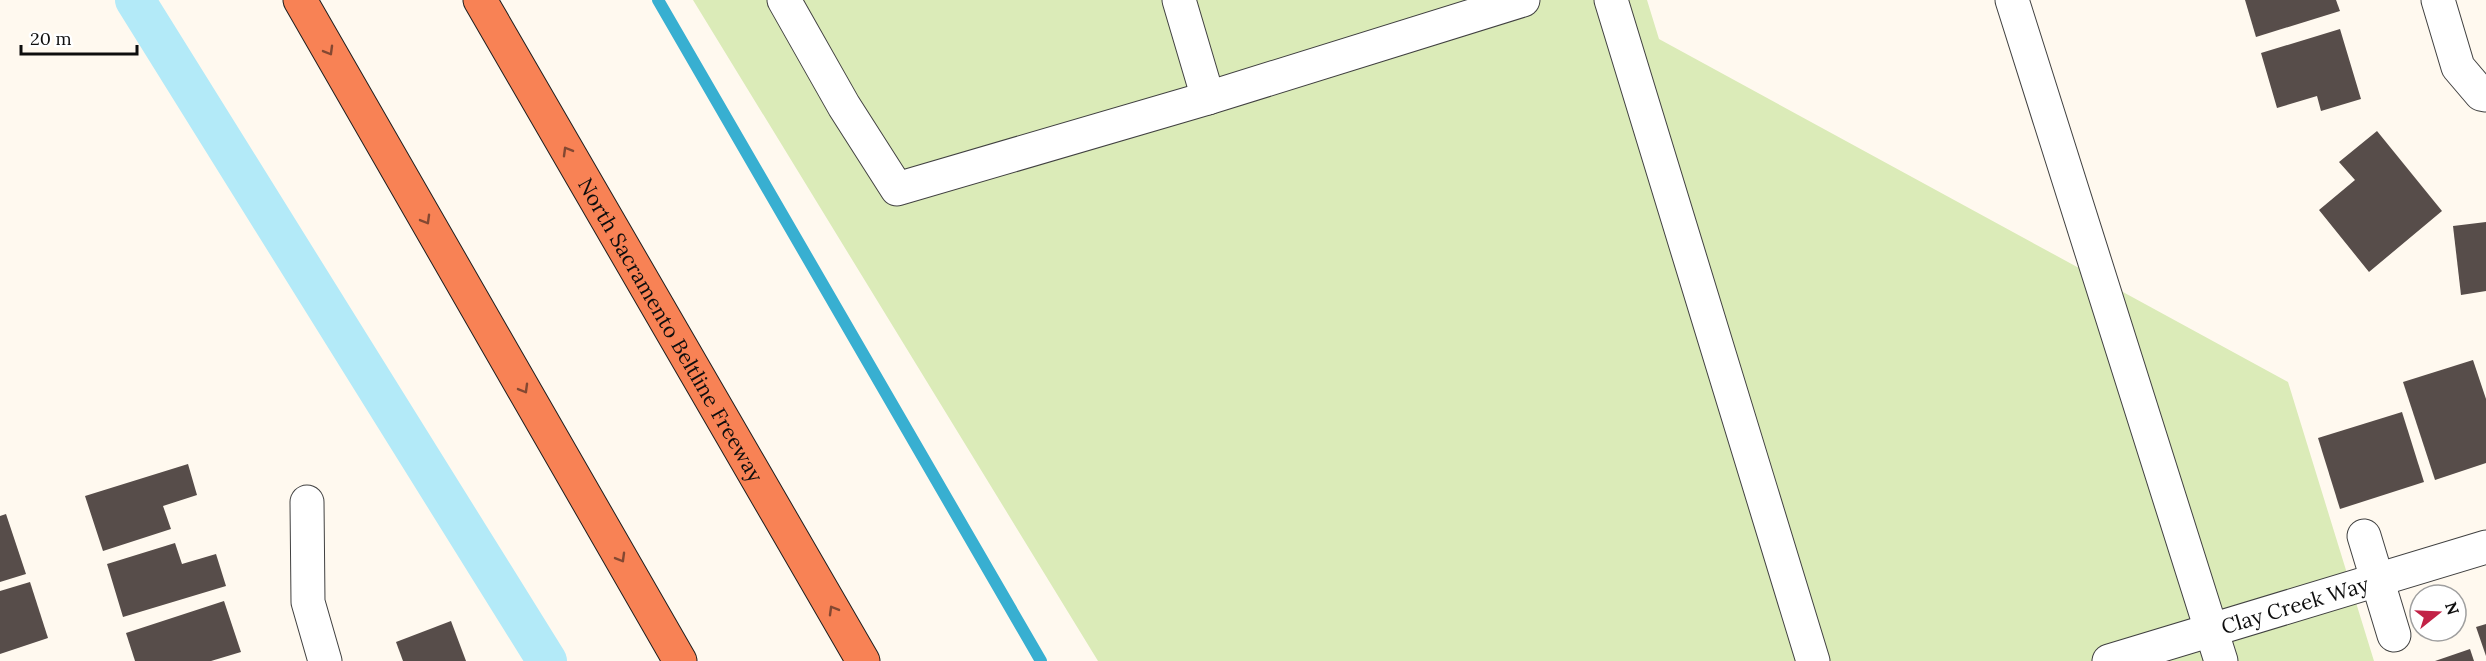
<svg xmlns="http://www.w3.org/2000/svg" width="2486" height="661" font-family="Lora,serif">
	<rect width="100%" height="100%" fill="#fff9ef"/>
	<polygon fill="#dbebb8" points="693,0 1647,0 1659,39 2288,382 2374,661 1098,661"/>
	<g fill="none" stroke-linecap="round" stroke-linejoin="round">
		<polyline stroke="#38afd1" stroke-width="12" points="658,0 1041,661"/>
		<polyline stroke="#b3eaf8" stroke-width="40" points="135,0 547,661"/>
	</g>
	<g fill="#574d4a">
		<polygon points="2245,0 2336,0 2340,11 2256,37"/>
		<polygon points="2340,29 2361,99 2321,111 2317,96 2277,108 2261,53"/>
		<polygon points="2377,131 2442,211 2369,272 2319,210 2355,180 2339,162"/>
		<polygon points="2486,222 2486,291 2461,295 2453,226"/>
		<polygon points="2473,360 2486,399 2486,463 2435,480 2403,382"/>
		<polygon points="2402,412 2424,482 2340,509 2318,438"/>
		<polygon points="188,464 197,495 163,506 171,529 103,551 85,496"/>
		<polygon points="6,514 26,574 0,582 0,516"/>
		<polygon points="175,543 182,564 216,554 226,586 123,617 107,564"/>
		<polygon points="30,582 48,638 0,654 0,591"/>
		<polygon points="224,601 241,652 211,661 135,661 126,633"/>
		<polygon points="451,621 466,661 403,661 396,642"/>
		<polygon points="2486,624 2486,656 2476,627"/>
		<polygon points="2470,649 2474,661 2435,661"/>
	</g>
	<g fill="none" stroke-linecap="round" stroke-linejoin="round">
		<g stroke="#414141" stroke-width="35">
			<g id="minor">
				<polyline points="784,0 844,106 897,189 1208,98 1523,0"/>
				<polyline points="1179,0 1208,98"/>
				<polyline points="1611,0 1813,661"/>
				<polyline points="2012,0 2221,661"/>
				<polyline points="2438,0 2458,67 2481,94 2486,95"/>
				<polyline points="307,502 308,602 325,661"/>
				<polyline points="2364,536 2394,635"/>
				<path id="s1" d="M 2109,661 L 2486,547"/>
			</g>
		</g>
		<g stroke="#1f1f1f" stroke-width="35">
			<g id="motorway">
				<polyline points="300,0 680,661"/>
				<path id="s2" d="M 480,0 L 863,661"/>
			</g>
		</g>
		<use href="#minor" stroke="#fff" stroke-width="33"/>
		<use href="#motorway" stroke="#f88255" stroke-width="33"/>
	</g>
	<defs><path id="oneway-chevron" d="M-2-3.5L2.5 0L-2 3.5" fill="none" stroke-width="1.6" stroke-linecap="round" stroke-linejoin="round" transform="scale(1.5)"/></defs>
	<g stroke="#834832">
		<use href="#oneway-chevron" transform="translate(329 51) rotate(60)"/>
		<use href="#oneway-chevron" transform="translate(567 151) rotate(-120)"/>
		<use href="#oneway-chevron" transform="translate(426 220) rotate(60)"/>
		<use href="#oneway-chevron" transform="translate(524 389) rotate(60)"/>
		<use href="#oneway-chevron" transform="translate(621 558) rotate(60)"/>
		<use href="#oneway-chevron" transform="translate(833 610) rotate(-120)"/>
	</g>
	<g text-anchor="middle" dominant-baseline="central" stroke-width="6" stroke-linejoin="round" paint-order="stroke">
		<g font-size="21" fill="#0e0e0e" stroke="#fff">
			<text stroke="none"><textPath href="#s2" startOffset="381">North Sacramento Beltline Freeway</textPath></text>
			<text stroke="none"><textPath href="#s1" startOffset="194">Clay Creek Way</textPath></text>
		</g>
	</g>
	<g transform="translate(2438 613) rotate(72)"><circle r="28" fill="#ffffff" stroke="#9f9f9f" stroke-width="1.5"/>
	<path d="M0-4.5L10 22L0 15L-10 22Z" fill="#c22246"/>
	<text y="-9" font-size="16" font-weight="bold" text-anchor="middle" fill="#0e0e0e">N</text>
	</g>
	<path d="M21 45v9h116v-9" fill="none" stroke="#0e0e0e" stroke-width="3"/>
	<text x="30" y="45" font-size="18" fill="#0e0e0e" stroke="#ffffff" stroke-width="4.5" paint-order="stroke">20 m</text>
</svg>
